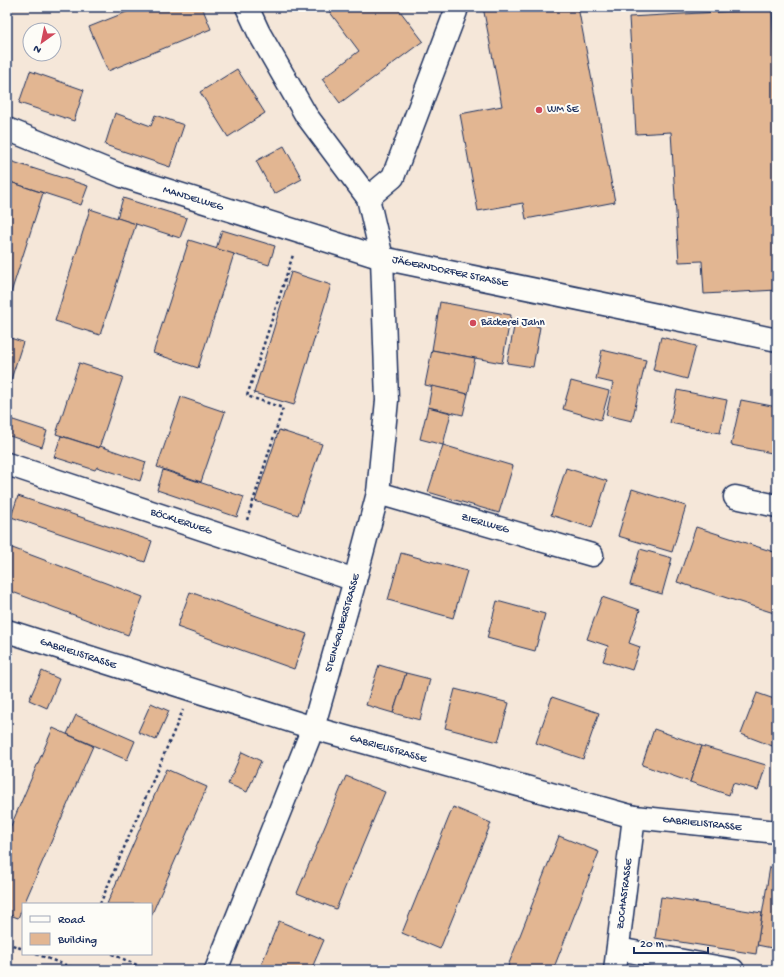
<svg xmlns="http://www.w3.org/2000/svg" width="784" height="977" font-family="'Gochi Hand',sans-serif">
	<rect width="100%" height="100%" fill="#f5e7d9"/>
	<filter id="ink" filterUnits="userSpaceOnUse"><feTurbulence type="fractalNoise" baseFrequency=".025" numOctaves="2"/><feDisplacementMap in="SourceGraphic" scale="8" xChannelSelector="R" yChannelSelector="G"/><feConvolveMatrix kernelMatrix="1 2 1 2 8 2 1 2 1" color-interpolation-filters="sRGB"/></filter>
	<g filter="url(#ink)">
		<g fill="#e2b692" stroke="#1b2f5e">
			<polygon points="139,7 202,7 211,29 108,71 89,27"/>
			<polygon points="326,7 397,7 423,41 340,103 322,79 359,51"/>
			<polygon points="483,7 578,7 615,202 526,219 523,203 478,211 460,114 502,106"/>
			<polygon points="772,9 777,93 777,290 704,294 702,261 679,262 671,132 636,134 629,17"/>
			<polygon points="237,69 265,113 228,137 200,92"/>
			<polygon points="30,71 84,90 74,121 19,103"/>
			<polygon points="115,113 151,126 155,115 184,125 170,167 105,145"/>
			<polygon points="284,146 302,179 274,194 256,161"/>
			<polygon points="7,160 88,186 81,205 7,181"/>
			<polygon points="7,181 43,193 8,302 7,302"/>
			<polygon points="123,198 187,218 180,238 117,218"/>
			<polygon points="90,209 136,224 100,335 55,321"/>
			<polygon points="222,230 275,246 269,265 216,249"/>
			<polygon points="189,240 234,254 198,368 153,353"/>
			<polygon points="291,272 331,285 294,405 254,393"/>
			<polygon points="440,302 511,315 502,363 432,350"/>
			<polygon points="515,322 540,327 533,367 507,363"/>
			<polygon points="7,337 23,342 7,392"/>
			<polygon points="661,337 696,346 687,379 653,370"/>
			<polygon points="432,350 475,358 468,394 425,385"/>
			<polygon points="602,350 646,360 632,421 606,415 613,383 596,379"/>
			<polygon points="79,363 123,377 99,448 56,434"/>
			<polygon points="571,381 609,391 601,420 563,409"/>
			<polygon points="432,386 468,394 463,415 428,407"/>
			<polygon points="677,390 727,400 720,433 670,423"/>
			<polygon points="181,397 225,412 201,482 157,467"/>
			<polygon points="741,400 777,407 777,454 731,445"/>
			<polygon points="428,407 451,413 443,445 420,439"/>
			<polygon points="7,418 47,431 42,447 7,435"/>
			<polygon points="279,430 322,444 298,515 255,501"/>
			<polygon points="61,436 99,448 100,446 146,462 140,481 97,467 95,470 54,457"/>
			<polygon points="443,445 513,466 499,513 428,492"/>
			<polygon points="566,468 607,481 592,528 551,515"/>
			<polygon points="163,470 244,497 237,517 157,490"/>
			<polygon points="632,489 686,506 672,552 618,536"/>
			<polygon points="18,496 152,541 145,562 11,517"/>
			<polygon points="696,527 777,553 777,614 677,582"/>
			<polygon points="7,546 143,597 128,635 7,590"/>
			<polygon points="640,549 672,558 662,594 630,585"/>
			<polygon points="401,553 467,571 453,618 388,600"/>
			<polygon points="190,592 307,634 294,669 177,627"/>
			<polygon points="602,597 640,610 629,643 640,647 632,670 603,661 608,646 587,639"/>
			<polygon points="497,601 545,614 535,651 487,638"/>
			<polygon points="379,665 406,673 393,713 366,705"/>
			<polygon points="42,671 59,679 47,708 29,700"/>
			<polygon points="406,673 430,679 420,720 393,713"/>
			<polygon points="455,689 509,703 498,742 445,728"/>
			<polygon points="757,693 777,700 777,743 775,747 741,734"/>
			<polygon points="552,697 599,713 583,759 536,743"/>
			<polygon points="151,703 169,711 156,740 138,732"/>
			<polygon points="76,715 135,741 127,760 67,734"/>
			<polygon points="53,728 93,746 24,904 23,904 23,907 18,918 7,914 7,835"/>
			<polygon points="654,729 702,746 690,782 642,765"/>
			<polygon points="702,746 766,765 758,790 733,783 729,795 690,782"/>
			<polygon points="242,752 261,761 247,792 228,784"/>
			<polygon points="166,769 207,787 151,916 151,904 107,904"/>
			<polygon points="346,776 385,792 336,909 297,893"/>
			<polygon points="453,807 491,823 440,949 402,933"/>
			<polygon points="559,836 599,852 553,970 517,970 508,966"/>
			<polygon points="770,867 777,868 777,949 757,945"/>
			<polygon points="661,897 762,913 756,954 655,938"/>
			<polygon points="279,921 324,940 311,970 259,970"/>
		</g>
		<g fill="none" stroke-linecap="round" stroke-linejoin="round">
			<g stroke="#1b2f5e" stroke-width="25">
				<g id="minor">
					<polyline points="7,129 122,176 382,258 777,340"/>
					<polyline points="368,198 393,177 456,11"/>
					<polyline points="7,464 355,580"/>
					<polyline points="378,493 592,555"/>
					<polyline points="735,497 777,506"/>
					<polyline points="7,631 313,728 634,817 777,832"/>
					<polyline points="618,949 733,970"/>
					<polyline points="216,970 313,728 355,580 378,493 387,400 382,258 368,198 306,115 259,33 247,7"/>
					<polyline points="615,970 634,817"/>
				</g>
			</g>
			<g stroke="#1b2f5e" stroke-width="2.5" stroke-dasharray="3 3" stroke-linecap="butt">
				<polyline points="247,520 283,408 247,396 293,255"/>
				<polyline points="100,904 183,710"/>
				<polyline points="7,943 23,949"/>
				<polyline points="36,954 79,970"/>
				<polyline points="112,954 137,965 143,970"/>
			</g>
			<use href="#minor" stroke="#fdfcf7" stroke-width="22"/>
		</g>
	</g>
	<g fill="#d1495b" stroke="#fdfcf7" stroke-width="1.5">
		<circle cx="539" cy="110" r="4"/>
		<circle cx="473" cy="323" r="4"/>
	</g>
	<g text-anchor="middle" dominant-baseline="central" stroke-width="4" stroke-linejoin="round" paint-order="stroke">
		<g font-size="11" fill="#1b2f5e" stroke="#fdfcf7" text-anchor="start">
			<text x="547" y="110">WM SE</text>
			<text x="481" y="323">Bäckerei Jahn</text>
		</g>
		<g font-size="11" fill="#1b2f5e" stroke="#fdfcf7">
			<text transform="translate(193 199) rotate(17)">MANDELWEG</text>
			<text transform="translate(450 272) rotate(12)">JÄGERNDORFER STRASSE</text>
			<text transform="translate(181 522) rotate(18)">BÖCKLERWEG</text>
			<text transform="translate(485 524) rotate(16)">ZIERLWEG</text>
			<text transform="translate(343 623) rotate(-74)">STEINGRUBERSTRASSE</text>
			<text transform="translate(78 654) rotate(18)">GABRIELISTRASSE</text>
			<text transform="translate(388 749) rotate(16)">GABRIELISTRASSE</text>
			<text transform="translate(702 824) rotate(6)">GABRIELISTRASSE</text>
			<text transform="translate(625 894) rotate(-83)">ZOCHASTRASSE</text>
		</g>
	</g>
	<rect width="784" height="977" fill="none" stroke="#fdfcf7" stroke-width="24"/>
	<rect x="12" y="12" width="760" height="953" fill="none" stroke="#1b2f5e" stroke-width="1.5" filter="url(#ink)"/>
	<rect x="22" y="903" width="130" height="52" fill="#fdfcf7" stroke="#a3aaba"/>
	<rect x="30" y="916" width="20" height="6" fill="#fdfcf7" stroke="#a3aaba"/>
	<text x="58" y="923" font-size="12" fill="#1b2f5e">Road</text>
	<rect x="30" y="933" width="20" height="12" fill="#e2b692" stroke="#a3aaba"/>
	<text x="58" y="943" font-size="12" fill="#1b2f5e">Building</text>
	<g transform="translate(42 42) rotate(213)"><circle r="19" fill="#fdfcf7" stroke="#a3aaba"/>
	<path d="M0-3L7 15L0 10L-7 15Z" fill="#d1495b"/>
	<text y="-6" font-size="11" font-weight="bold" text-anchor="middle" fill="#1b2f5e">N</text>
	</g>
	<path d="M634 947v6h74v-6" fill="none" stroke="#1b2f5e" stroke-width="2"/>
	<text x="640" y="947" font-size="12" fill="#1b2f5e" stroke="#fdfcf7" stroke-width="3" paint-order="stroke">20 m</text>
</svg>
